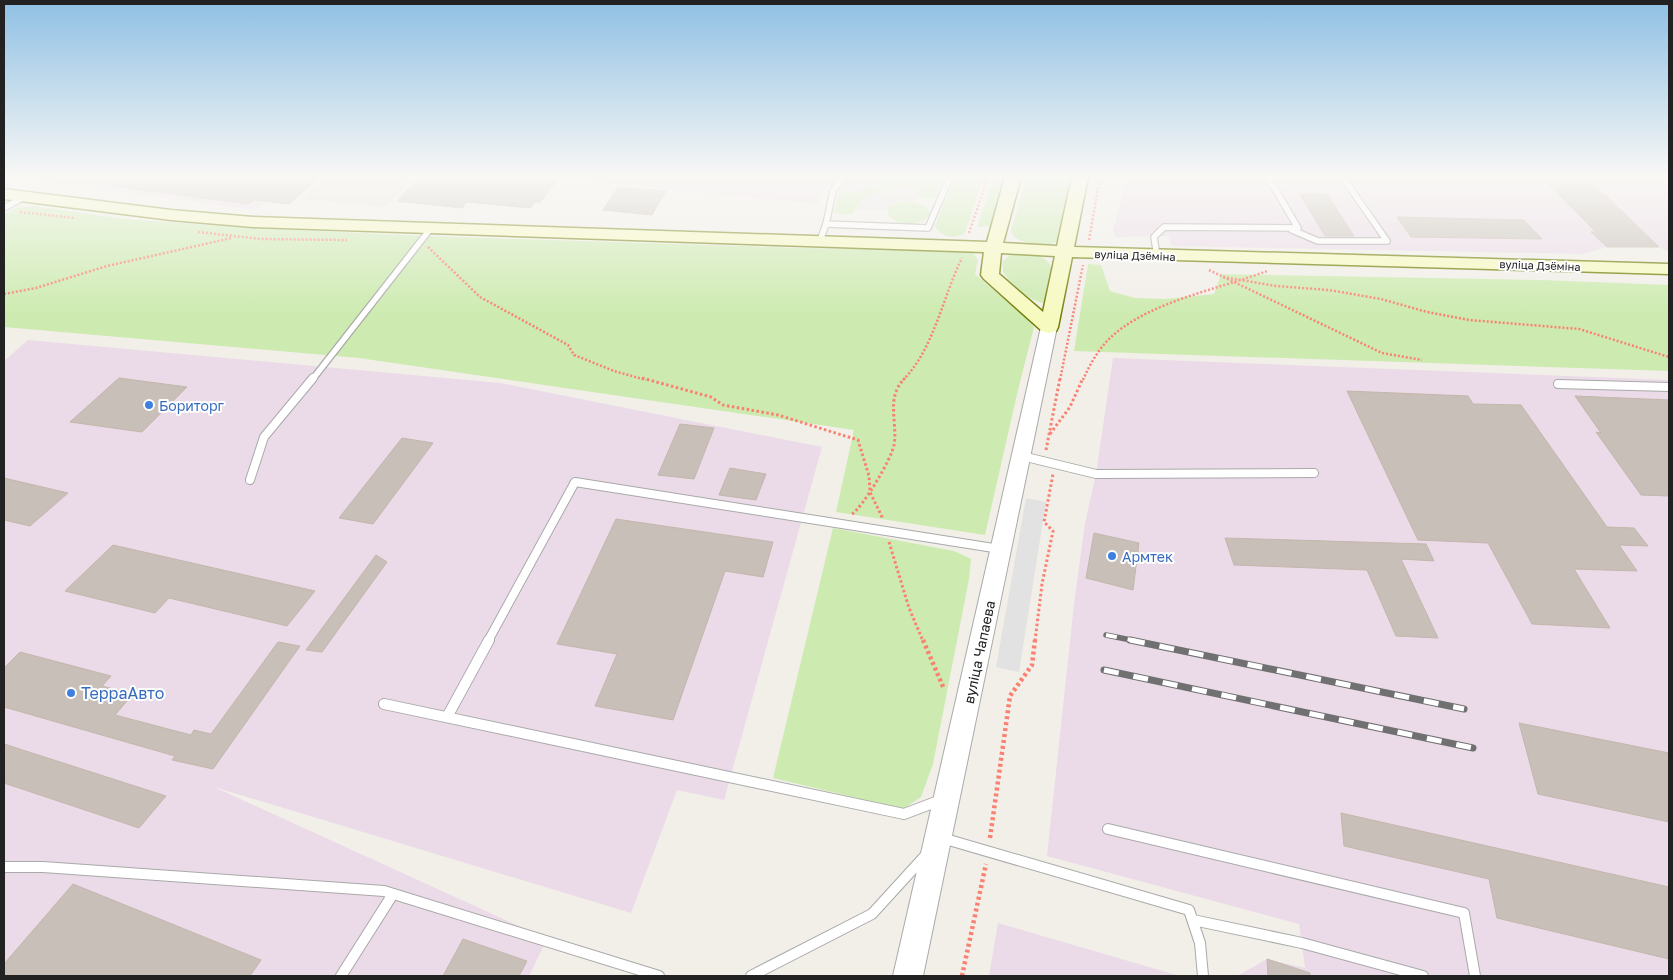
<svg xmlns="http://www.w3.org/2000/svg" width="1673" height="980" font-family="'Golos Text',sans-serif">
	<rect width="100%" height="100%" fill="#f2efe9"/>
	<g fill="#ebdbe8">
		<polygon points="8,177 294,177 255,210"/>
		<polygon points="543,177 884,177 882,181 857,192 820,191 818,204"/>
		<polygon points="1126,177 1669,177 1669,252 1659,247 1607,247 1583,254 1172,246 1168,236 1115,237 1113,231"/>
		<polygon points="28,340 500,383 822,447 724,800 677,790 631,913 214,787 547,939 529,976 4,976 4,361"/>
		<polygon points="1113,358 1669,380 1669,976 1237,976 1267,959 1305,968 1299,924 1047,856 1074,604 1085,523 1096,474"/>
		<polygon points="998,923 1180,976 989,976"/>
	</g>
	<g fill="#cdebb0">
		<polygon points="884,177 944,177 936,197 927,199 920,197 918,193 919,188 898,187 862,200 852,214 844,215 834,212 840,191 857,192 882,181"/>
		<path d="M 955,177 L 984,177 L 965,233 C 954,240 941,237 935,226 Z"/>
		<polygon points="994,177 1005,177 990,226 977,227"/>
		<path d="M 1027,177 L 1072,177 L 1057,241 C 1045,250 1026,244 1014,237 L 1011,230 Z"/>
		<path d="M 906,201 L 925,205 L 930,212 L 929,216 C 919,227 895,227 887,213 L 889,206 Z"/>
		<polygon points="34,206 124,219 234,227 426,236 800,248 958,251 973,253 978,260 975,274 1029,320 1034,327 1018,390 985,535 836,512 854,430 359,358 4,327 4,215 15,208"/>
		<path d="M 1017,253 C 1032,254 1049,254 1052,271 L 1046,303 C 1031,303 1011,284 1003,272 L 1003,261 L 1011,254 Z"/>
		<polygon points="1088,264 1101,265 1110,291 1135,298 1165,299 1214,294 1221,274 1542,280 1669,285 1669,371 1074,351"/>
		<polygon points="833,528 954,551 971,559 969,579 933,764 921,797 903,809 773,778"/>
	</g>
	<g fill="#e2e2e2">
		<polygon points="325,177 387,177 411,179 386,207 302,199"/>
		<polygon points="898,187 919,188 918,193 920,197 913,201 893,203 887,210 856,209 868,195 879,190"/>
		<polygon points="1026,498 1046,502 1019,672 996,667"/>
	</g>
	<g fill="#c7bfb8" stroke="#c4b6ab">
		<polygon points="113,177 320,177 289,204 254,200 248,204 113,186"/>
		<polygon points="420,177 509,177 556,182 540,202 535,202 530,208 467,202 462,208 397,201"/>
		<polygon points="1541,177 1586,177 1601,194 1604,194 1659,247 1607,247 1591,232 1596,232"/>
		<polygon points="618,187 666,191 652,215 603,210"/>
		<polygon points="1300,194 1327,194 1354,236 1325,236"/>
		<polygon points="1397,217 1524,220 1542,239 1411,237"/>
		<polygon points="119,378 187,387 142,432 70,422"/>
		<polygon points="1347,391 1468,396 1473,404 1521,405 1607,527 1634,528 1648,546 1619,545 1637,571 1574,569 1610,628 1532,624 1488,543 1418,540"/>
		<polygon points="1575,396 1669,400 1669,496 1641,495 1596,432 1601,433"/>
		<polygon points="680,424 714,428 694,479 658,475"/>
		<polygon points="402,438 433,443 373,524 339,518"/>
		<polygon points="730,468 766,474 756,500 719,495"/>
		<polygon points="4,478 68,493 30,526 4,520"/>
		<polygon points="616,519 773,542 763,577 725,571 673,720 595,706 617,654 557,644"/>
		<polygon points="1094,533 1139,543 1133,590 1086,578"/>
		<polygon points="1225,538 1426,544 1434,561 1401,559 1438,638 1396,636 1367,570 1234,565"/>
		<polygon points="113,545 315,591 287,626 169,598 155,613 65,591"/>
		<polygon points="376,555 387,562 322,652 306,650"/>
		<polygon points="278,642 300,646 213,769 172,760 175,756 4,707 4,668 20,652 111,676 102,686 133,694 115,715 191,735 194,730 211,734"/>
		<polygon points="1519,723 1669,753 1669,822 1538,794"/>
		<polygon points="4,744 166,796 139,828 4,783"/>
		<polygon points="1341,813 1669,887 1669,959 1497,918 1489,879 1344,846"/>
		<polygon points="73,884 261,960 250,976 4,976 4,964"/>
		<polygon points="463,939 527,961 519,976 443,976"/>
		<polygon points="1267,959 1310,973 1310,976 1268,976"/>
	</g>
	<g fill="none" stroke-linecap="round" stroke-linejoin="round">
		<g stroke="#a9a9a9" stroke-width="8">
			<g id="service-far2">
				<polyline points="843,177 833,191 826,224 928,228 950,177"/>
				<polyline points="4,208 24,197"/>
				<polyline points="1292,230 1318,241 1387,241 1346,182"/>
				<polyline points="820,241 826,224"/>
				<polyline points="1157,256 1154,237 1164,227 1298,228 1268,177"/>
				<polyline points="312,380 431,228"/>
			</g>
		</g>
		<g stroke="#a9a9a9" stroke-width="10">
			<g id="service-far1">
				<polyline points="1558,384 1669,387"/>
				<polyline points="1022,456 1096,474 1314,473"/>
				<polyline points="250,480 264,437 313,378"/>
				<polyline points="488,641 575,482 1000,549"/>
			</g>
		</g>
		<g stroke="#a9a9a9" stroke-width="12">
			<g id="service">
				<polyline points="384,704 904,814 941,800"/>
				<polyline points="447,717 489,640"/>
				<polyline points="1108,829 1464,913 1475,976"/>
				<polyline points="942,838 1189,910 1200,943 1203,976"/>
				<polyline points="4,867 43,867 384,891 659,976"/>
				<polyline points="1193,920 1302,943 1423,976"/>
				<polyline points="341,976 393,894"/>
				<polyline points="751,976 872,914 924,857"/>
			</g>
		</g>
		<g stroke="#a9a9a9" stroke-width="2">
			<polygon id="tertiary" points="1049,322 1055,323 1057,327 923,976 893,976 1041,327 1043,323"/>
		</g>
		<g stroke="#707d05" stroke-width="3">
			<path id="secondary" d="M 1005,177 L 1021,177 L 1003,243 L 1057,246 L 1072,177 L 1088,177 L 1074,247 L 1669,264 L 1669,274 L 1072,257 L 1058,327 L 1056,331 L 1049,333 L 1042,331 L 984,279 L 981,275 L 984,252 L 253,227 L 171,220 L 4,199 L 4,189 L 171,210 L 253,217 L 987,242 ZM 1001,253 L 1055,256 L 1043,312 L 999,274 Z"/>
		</g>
		<g stroke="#fa8072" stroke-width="2.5" stroke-dasharray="2 2" stroke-linecap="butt">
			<polyline points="20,212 75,218"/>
			<polyline points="198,232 261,239 347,240"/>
			<polyline points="969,233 988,177"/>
			<polyline points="1089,240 1100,177"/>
			<polyline points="428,247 480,297 568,345 574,355 614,371 646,380"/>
			<polyline points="1209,270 1382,353 1422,360"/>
			<polyline points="1223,277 1276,286 1329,290 1381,299 1427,312 1469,320 1579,329 1669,357"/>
			<polyline points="4,294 36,288 107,266 232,238"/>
			<path d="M 903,380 C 934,349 943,296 962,258"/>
			<polyline points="1060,380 1083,265"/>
			<path d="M 1083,380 C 1089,366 1097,352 1107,341 C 1145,302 1217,290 1267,271"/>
		</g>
		<g stroke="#fa8072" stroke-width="3" stroke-dasharray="2.5 2.5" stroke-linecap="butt">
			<polyline points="642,378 711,397 723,405 778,415 858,440 869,476 870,492 883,519"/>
			<polyline points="1050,434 1070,407 1083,378"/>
			<polyline points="1046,450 1060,378"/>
			<path d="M 852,514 C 863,507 892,458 894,445 C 898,421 885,398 905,378"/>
			<polyline points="889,542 909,608 923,641"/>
			<polyline points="1035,641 1042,584 1053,531 1044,522 1053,474"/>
		</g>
		<g stroke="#fa8072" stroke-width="4.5" stroke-dasharray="3 3" stroke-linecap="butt">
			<polyline points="923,640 944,689"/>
			<polyline points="990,838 1010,696 1032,665 1035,640"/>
			<polyline points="962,976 986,864"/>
		</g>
		<use href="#service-far2" stroke="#fff" stroke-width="5.5"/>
		<use href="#service-far1" stroke="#fff" stroke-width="8"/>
		<use href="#service" stroke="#fff" stroke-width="10"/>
		<use href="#tertiary" fill="#fff" fill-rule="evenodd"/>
		<use href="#secondary" fill="#f7fabf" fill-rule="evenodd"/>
		<g stroke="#707070" stroke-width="5.5">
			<polyline id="rail-far1" points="1106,635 1136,641"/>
		</g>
		<g stroke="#707070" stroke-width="7">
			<g id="rail">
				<polyline points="1130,640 1464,709"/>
				<polyline points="1104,670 1473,748"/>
			</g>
		</g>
		<use href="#rail-far1" stroke="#fff" stroke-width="4" stroke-dasharray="11" stroke-linecap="butt"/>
		<use href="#rail" stroke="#fff" stroke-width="5" stroke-dasharray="15" stroke-linecap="butt"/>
	</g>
	<linearGradient id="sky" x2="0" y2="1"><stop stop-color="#8fc0e4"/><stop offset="0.56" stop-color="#f9f8f5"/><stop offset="1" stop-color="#f9f8f5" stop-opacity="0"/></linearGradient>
	<rect width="1673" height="315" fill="url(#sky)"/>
	<g fill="#3f7fe0" stroke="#fff" stroke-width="2">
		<circle cx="149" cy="405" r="5"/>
		<circle cx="1112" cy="556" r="5"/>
		<circle cx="71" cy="693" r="5"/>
	</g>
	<g text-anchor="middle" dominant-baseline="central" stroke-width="4" stroke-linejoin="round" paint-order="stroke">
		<g font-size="11" fill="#222" stroke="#fff">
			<text transform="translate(1135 255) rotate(2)">вуліца Дзёміна</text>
			<text transform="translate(1540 265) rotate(2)">вуліца Дзёміна</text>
		</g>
		<g font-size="14" fill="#366cbe" stroke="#fff" text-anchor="start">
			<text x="159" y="405">Бориторг</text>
			<text x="1122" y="556">Армтек</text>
		</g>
		<g font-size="14" fill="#222" stroke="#fff">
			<text transform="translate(979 652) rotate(-78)">вуліца Чапаева</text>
		</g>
		<g font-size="16" fill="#366cbe" stroke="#fff" text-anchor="start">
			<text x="81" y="693">ТерраАвто</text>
		</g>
	</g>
	<rect width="1673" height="980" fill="none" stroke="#222222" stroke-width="10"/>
</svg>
